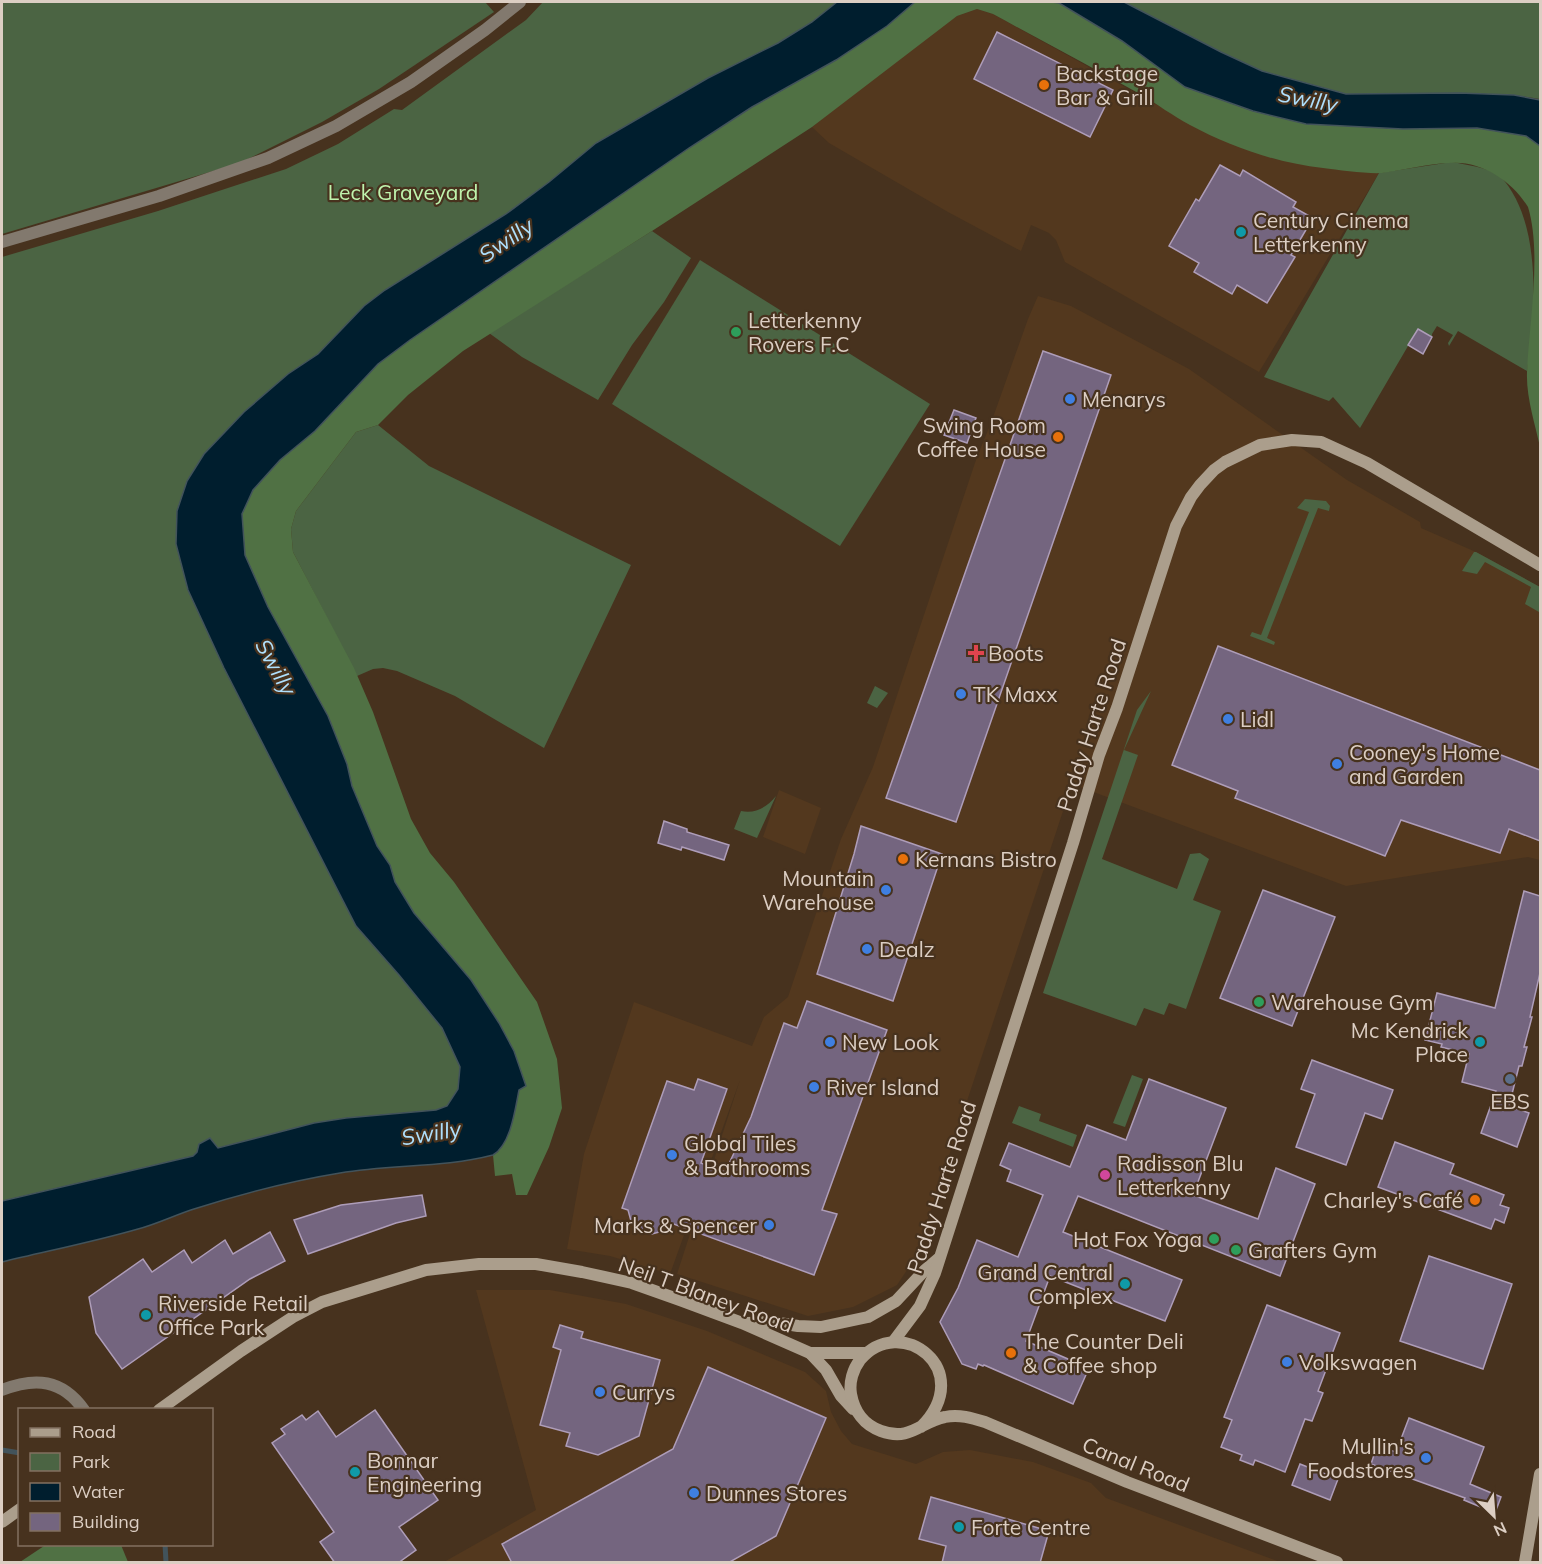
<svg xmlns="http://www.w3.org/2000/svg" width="1542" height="1564" font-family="Mulish,sans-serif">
	<rect width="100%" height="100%" fill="#47321e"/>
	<g fill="#53381e">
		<polygon points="977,9 993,14 1201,129 1275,159 1379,173 1259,372 1065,262 1056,240 1049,233 1031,225 1021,251 948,212 829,143 812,127 899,56 957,16"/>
		<polygon points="1038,296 1071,306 1189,369 1347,480 1420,522 1421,528 1476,552 1540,587 1540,860 1528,857 1346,886 1072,784 915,1258 897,1285 853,1307 808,1316 677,1274 740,1080 670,1274 610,1256 567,1249 584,1154 634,1002 752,1046 764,1017 788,997 841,839 873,767 977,457 991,423 1028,319"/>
		<polygon points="779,790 821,808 805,854 763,837"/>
		<polygon points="476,1290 550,1290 626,1304 707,1331 805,1372 826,1391 831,1412 841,1431 852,1444 916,1464 943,1452 970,1450 1033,1462 1091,1483 1106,1498 1280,1562 444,1562 536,1510"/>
	</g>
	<g fill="#4b6443">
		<polygon points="2,2 485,2 494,12 379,89 322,122 240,163 2,234"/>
		<polygon points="543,2 837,2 812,22 778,43 708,78 596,143 549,182 506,214 385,290 364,306 318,354 288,374 177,511 176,544 188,590 224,668 356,926 399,975 442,1028 460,1067 458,1089 447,1106 436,1110 346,1118 314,1123 218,1148 210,1138 193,1156 2,1201 2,257 158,211 286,169 338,144 394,109 402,110 526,20"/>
		<polygon points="1124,2 1540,2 1540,99 1514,95 1459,93 1346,94 1262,71 1221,52"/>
		<path d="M 1452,162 C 1467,165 1487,167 1500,176 C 1542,220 1536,309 1527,371 L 1458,331 L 1449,346 L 1448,343 L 1453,335 L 1437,326 L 1432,334 L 1432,337 L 1418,329 L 1360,428 L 1333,397 L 1329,401 L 1264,377 L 1379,173 Z"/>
		<polygon points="652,231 691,258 664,302 632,345 598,400 522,357 489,333"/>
		<polygon points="700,260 930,404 840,546 612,404"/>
		<polygon points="378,425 429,466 631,565 544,748 455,696 397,671 383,668 373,669 357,676 293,552 291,529 296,511 356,432"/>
		<polygon points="1305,499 1326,501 1330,506 1329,511 1318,508 1267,638 1275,642 1274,645 1250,636 1252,632 1261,635 1309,512 1297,508"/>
		<polygon points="1474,552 1476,552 1540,587 1539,612 1525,604 1531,587 1485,562 1477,574 1462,571"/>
		<polygon points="875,686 888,693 877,708 867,703"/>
		<polygon points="1151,691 1124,750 1138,755 1102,859 1177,889 1190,854 1200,853 1209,859 1193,900 1221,911 1186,1009 1169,1003 1164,1015 1144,1008 1136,1026 1043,993 1137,710"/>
		<path d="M 776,796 L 757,838 L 734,829 L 741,811 C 756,814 767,807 776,796 Z"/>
		<polygon points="1132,1075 1143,1079 1125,1127 1113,1123"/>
		<polygon points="1019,1106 1041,1114 1039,1121 1077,1135 1073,1147 1012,1123"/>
	</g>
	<g fill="#507144">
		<path d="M 915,2 L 1052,2 L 1059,3 L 1122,41 L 1185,87 L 1252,111 L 1306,124 L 1403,129 L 1477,128 L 1526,136 L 1540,146 L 1540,447 C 1535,423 1526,397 1527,372 C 1529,323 1542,253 1528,207 C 1512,181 1481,160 1449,163 C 1427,164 1404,170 1382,173 C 1367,174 1339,170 1323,168 C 1277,163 1231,147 1190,125 C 1173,116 1157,104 1140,94 C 1091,67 1042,41 993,14 L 977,9 L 957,16 L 812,127 L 652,231 L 463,351 L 408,395 L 378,425 L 356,432 L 296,511 L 291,529 L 293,552 L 354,668 L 373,712 L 411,819 L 430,853 L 454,882 L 537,1002 L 557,1059 L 562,1108 L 549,1147 L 527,1195 L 516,1195 L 512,1174 L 495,1176 L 493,1155 L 498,1152 L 516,1105 L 519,1090 L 526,1086 L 514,1051 L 499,1023 L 471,980 L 414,913 L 395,882 L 390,865 L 377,846 L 352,786 L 347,764 L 328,716 L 268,607 L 245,555 L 242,514 L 253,490 L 280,460 L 315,431 L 378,364 L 410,340 L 689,148 L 752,107 L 836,60 L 887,26 Z"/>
		<polygon points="47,1544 121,1545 128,1562 20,1562"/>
	</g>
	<g fill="#001e2e" stroke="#42535b" stroke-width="1.5">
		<path d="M 837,2 L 915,2 L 887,26 L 836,60 L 752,107 L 689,148 L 410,340 L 378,364 L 315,431 L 280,460 L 253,490 L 242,514 L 245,555 L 268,607 L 328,716 L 347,764 L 352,786 L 377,846 L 390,865 L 395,882 L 414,913 L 471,980 L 499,1023 L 514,1051 L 526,1086 L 519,1090 C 515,1110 511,1144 493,1155 C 443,1168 391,1164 340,1173 C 291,1181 241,1194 194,1209 C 175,1215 157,1224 138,1229 C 93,1242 47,1251 2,1262 L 2,1201 L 193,1156 L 197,1152 L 199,1144 L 210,1138 L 218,1148 L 314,1123 L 346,1118 L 436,1110 L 447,1106 L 458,1089 L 460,1067 L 442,1028 L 399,975 L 356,926 L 224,668 L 188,590 L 176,544 L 177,511 L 187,481 L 204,454 L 244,412 L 288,374 L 318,354 L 364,306 L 385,290 L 506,214 L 549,182 L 596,143 L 708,78 L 778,43 L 812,22 Z"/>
		<polygon points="1052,2 1124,2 1221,52 1262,71 1346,94 1459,93 1514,95 1540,100 1540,146 1526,136 1477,128 1403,129 1306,124 1253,111 1185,87 1122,41 1059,3"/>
	</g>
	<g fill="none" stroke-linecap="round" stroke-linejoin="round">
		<g stroke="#42535b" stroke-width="5">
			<polyline points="2,1450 20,1453"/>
			<polyline points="165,1544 166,1562"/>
		</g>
	</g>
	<g fill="#74657f" stroke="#ae9db9" stroke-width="1.5">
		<polygon points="997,32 1113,90 1090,137 974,79"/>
		<polygon points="1220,165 1240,176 1243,170 1296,202 1293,207 1313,218 1291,255 1295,257 1267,303 1237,285 1232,294 1194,272 1199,263 1169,246 1196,199 1199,201"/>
		<polygon points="1418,329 1432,337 1423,354 1408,345"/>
		<polygon points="1043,351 1111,375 956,822 886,798"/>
		<polygon points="954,410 976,418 967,443 944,435"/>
		<polygon points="1218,646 1540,770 1540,841 1509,829 1500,853 1401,820 1385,856 1235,798 1238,791 1172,765"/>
		<polygon points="664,821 687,829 687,832 729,845 724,860 682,847 681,850 658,843"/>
		<polygon points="861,826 942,854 893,1001 817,974 854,854"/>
		<polygon points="1263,890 1335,917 1292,1026 1220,998"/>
		<polygon points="1524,891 1540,896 1540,973 1530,1017 1532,1017 1524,1047 1527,1047 1522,1066 1519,1066 1509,1106 1529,1113 1517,1147 1481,1133 1496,1091 1462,1082 1469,1054 1441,1047 1442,1044 1425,1040 1437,993 1495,1008"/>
		<polygon points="807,1001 887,1030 822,1210 837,1214 814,1275 671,1223 659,1232 652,1234 639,1231 631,1221 628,1210 622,1208 667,1081 694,1090 698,1079 727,1089 701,1163 725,1172 751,1117 784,1023 797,1028"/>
		<polygon points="1312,1060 1393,1090 1382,1119 1365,1113 1346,1165 1296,1147 1315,1094 1301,1089"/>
		<polygon points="1149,1079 1226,1108 1193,1195 1258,1219 1276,1168 1315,1184 1280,1276 1078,1196 1063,1232 1182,1280 1165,1321 1050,1276 1026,1341 1089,1368 1073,1404 984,1365 983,1366 978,1364 976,1369 962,1364 940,1322 958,1288 977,1240 1018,1257 1043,1195 1007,1181 1011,1170 1000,1165 1009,1143 1070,1167 1087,1125 1126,1140"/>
		<polygon points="1395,1142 1454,1164 1450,1174 1504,1195 1500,1205 1509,1208 1504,1223 1495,1219 1491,1229 1378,1187"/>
		<polygon points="422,1195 426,1216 396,1223 308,1254 294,1220 341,1205"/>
		<polygon points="270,1232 285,1261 250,1279 122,1369 96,1333 89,1297 143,1259 152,1272 184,1250 192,1263 225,1240 233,1254"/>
		<polygon points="1429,1256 1512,1284 1483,1369 1400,1341"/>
		<polygon points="1267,1305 1340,1333 1318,1391 1323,1393 1312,1421 1305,1419 1285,1472 1255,1460 1253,1465 1240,1460 1242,1455 1221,1447 1232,1420 1224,1417"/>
		<polygon points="560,1325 583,1332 581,1338 660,1360 639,1436 598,1455 566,1446 570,1433 540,1425 561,1350 553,1347"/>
		<polygon points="708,1367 826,1418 776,1536 728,1563 512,1563 502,1544 673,1449"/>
		<polygon points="375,1410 438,1500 399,1527 416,1550 398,1563 335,1563 320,1542 334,1532 272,1443 285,1434 281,1429 302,1415 306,1420 318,1411 336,1437"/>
		<polygon points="1409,1418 1484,1447 1470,1484 1501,1497 1495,1513 1464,1500 1465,1498 1371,1464 1377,1446 1396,1452"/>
		<polygon points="1300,1464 1338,1479 1330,1500 1292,1485"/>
		<polygon points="931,1497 1049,1531 1040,1563 942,1563 946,1546 919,1539"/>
	</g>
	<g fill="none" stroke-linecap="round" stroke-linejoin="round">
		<g stroke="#82796e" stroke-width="12">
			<polyline points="2,242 159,196 268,158 336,126 411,82 485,30 520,2"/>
			<path d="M 2,1390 C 35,1377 62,1379 84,1410"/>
		</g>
		<g stroke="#ab9e8c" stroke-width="12">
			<polyline points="747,1323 773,1322 798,1326 821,1327 868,1317 896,1301 925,1270 938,1259"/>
			<polyline points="893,1342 920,1306 935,1273 1073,843 1099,755 1117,708 1176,526 1191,497 1200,485 1214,470 1225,462 1260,445 1292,440 1321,442 1367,463 1540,565"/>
			<polyline points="810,1353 826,1370 841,1396 853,1409"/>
			<polyline points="159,1410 241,1351 293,1317 322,1302 426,1270 479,1264 536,1264 582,1272 632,1283 680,1300 742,1323 810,1353 866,1353"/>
			<path d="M 921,1427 C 978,1370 900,1312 860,1360 C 853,1369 849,1382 851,1394 C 854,1411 864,1425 881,1431 C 911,1442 921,1421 945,1417 C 959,1414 972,1418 985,1422 L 1127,1482 L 1337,1562"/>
			<polyline points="2,1522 20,1509"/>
			<polyline points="1525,1562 1540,1474"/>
		</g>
	</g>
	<g fill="#e8710a" stroke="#47321e" stroke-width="2">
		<circle cx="1044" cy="85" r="6"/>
		<circle cx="1058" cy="437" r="6"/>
		<circle cx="903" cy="859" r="6"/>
		<circle cx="1475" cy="1200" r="6"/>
		<circle cx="1011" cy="1353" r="6"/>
	</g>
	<g fill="#0f9aa8" stroke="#47321e" stroke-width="2">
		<circle cx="1241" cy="232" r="6"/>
		<circle cx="1480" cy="1042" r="6"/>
		<circle cx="1125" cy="1284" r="6"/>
		<circle cx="146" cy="1315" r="6"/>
		<circle cx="355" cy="1472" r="6"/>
		<circle cx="959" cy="1527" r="6"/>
	</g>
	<g fill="#2e9e5b" stroke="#47321e" stroke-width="2">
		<circle cx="736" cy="332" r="6"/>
		<circle cx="1259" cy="1002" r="6"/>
		<circle cx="1214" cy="1239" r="6"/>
		<circle cx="1236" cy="1250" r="6"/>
	</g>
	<g fill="#3f7fe0" stroke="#47321e" stroke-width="2">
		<circle cx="1070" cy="399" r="6"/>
		<circle cx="961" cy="694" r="6"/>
		<circle cx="1228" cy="719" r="6"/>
		<circle cx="1337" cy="764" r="6"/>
		<circle cx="886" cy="890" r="6"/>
		<circle cx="867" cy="949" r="6"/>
		<circle cx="830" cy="1042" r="6"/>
		<circle cx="814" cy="1087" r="6"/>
		<circle cx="672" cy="1155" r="6"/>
		<circle cx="769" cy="1225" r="6"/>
		<circle cx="1287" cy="1362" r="6"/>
		<circle cx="600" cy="1392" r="6"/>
		<circle cx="1426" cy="1458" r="6"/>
		<circle cx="694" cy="1493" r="6"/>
	</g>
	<path fill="#e0444e" stroke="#47321e" stroke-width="2" d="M973 644h6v6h6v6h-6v6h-6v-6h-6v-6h6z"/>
	<circle fill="#5c6f8a" stroke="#47321e" stroke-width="2" cx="1510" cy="1079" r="6"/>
	<circle fill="#d1479c" stroke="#47321e" stroke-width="2" cx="1105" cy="1175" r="6"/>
	<g text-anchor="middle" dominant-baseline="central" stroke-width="4.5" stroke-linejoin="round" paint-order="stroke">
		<g font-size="21" fill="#dccec3" stroke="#47321e" text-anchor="start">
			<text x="1056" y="73">Backstage<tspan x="1056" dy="24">Bar &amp; Grill</tspan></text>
			<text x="1253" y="220">Century Cinema<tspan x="1253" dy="24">Letterkenny</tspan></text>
			<text x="748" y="320">Letterkenny<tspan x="748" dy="24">Rovers F.C</tspan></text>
			<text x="1082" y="399">Menarys</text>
			<text x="1046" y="425" text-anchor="end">Swing Room<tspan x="1046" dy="24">Coffee House</tspan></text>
			<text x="988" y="653">Boots</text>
			<text x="973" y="694">TK Maxx</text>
			<text x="1240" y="719">Lidl</text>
			<text x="1349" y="752">Cooney's Home<tspan x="1349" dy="24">and Garden</tspan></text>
			<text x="915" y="859">Kernans Bistro</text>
			<text x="874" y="878" text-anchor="end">Mountain<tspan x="874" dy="24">Warehouse</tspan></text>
			<text x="879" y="949">Dealz</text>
			<text x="1271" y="1002">Warehouse Gym</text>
			<text x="1468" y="1030" text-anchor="end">Mc Kendrick<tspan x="1468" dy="24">Place</tspan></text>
			<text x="842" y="1042">New Look</text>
			<text x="826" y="1087">River Island</text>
			<text x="1510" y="1101" text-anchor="middle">EBS</text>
			<text x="684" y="1143">Global Tiles<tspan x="684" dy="24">&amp; Bathrooms</tspan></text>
			<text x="1117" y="1163">Radisson Blu<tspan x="1117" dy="24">Letterkenny</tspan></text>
			<text x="1463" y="1200" text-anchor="end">Charley's Café</text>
			<text x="757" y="1225" text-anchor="end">Marks &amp; Spencer</text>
			<text x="1202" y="1239" text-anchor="end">Hot Fox Yoga</text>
			<text x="1248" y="1250">Grafters Gym</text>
			<text x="1113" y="1272" text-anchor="end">Grand Central<tspan x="1113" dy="24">Complex</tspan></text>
			<text x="158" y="1303">Riverside Retail<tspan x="158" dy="24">Office Park</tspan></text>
			<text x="1023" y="1341">The Counter Deli<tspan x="1023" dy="24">&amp; Coffee shop</tspan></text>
			<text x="1299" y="1362">Volkswagen</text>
			<text x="612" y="1392">Currys</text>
			<text x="1414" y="1446" text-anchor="end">Mullin's<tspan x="1414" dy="24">Foodstores</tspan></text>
			<text x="367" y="1460">Bonnar<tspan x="367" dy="24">Engineering</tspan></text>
			<text x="706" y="1493">Dunnes Stores</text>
			<text x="971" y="1527">Forte Centre</text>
		</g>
		<g font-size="21" fill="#bff3ad" stroke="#47321e">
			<text x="403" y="192">Leck Graveyard</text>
		</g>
		<g font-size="21" fill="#dccec3" stroke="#47321e">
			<text transform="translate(1091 725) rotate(-72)">Paddy Harte Road</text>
			<text transform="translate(941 1187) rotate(-72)">Paddy Harte Road</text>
			<text transform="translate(706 1294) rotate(20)">Neil T Blaney Road</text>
			<text transform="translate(1136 1464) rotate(22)">Canal Road</text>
		</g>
		<g font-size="22" font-style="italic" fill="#aedffc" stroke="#47321e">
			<text transform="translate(1308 99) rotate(11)">Swilly</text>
			<text transform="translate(506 240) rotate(-34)">Swilly</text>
			<text transform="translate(276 667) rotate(61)">Swilly</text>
			<text transform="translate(431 1133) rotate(-9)">Swilly</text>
		</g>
	</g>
	<rect width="1542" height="1564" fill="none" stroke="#dccec3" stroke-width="6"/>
	<rect x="18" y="1408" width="195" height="138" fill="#47321e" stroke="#837060" stroke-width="1.5"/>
	<rect x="30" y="1428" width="30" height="9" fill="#ab9e8c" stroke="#837060" stroke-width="1.5"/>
	<text x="72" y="1438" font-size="18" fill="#dccec3">Road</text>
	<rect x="30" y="1453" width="30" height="18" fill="#4b6443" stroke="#837060" stroke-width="1.5"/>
	<text x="72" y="1468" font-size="18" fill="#dccec3">Park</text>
	<rect x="30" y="1483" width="30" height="18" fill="#001e2e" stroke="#837060" stroke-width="1.5"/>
	<text x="72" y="1498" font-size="18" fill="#dccec3">Water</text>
	<rect x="30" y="1513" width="30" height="18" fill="#74657f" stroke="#837060" stroke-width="1.5"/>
	<text x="72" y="1528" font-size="18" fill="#dccec3">Building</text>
	<g transform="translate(1494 1516) rotate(155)" stroke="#47321e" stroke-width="4.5" paint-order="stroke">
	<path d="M0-4.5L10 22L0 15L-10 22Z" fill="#dccec3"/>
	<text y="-9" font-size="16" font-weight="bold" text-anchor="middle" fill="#dccec3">N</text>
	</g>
</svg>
